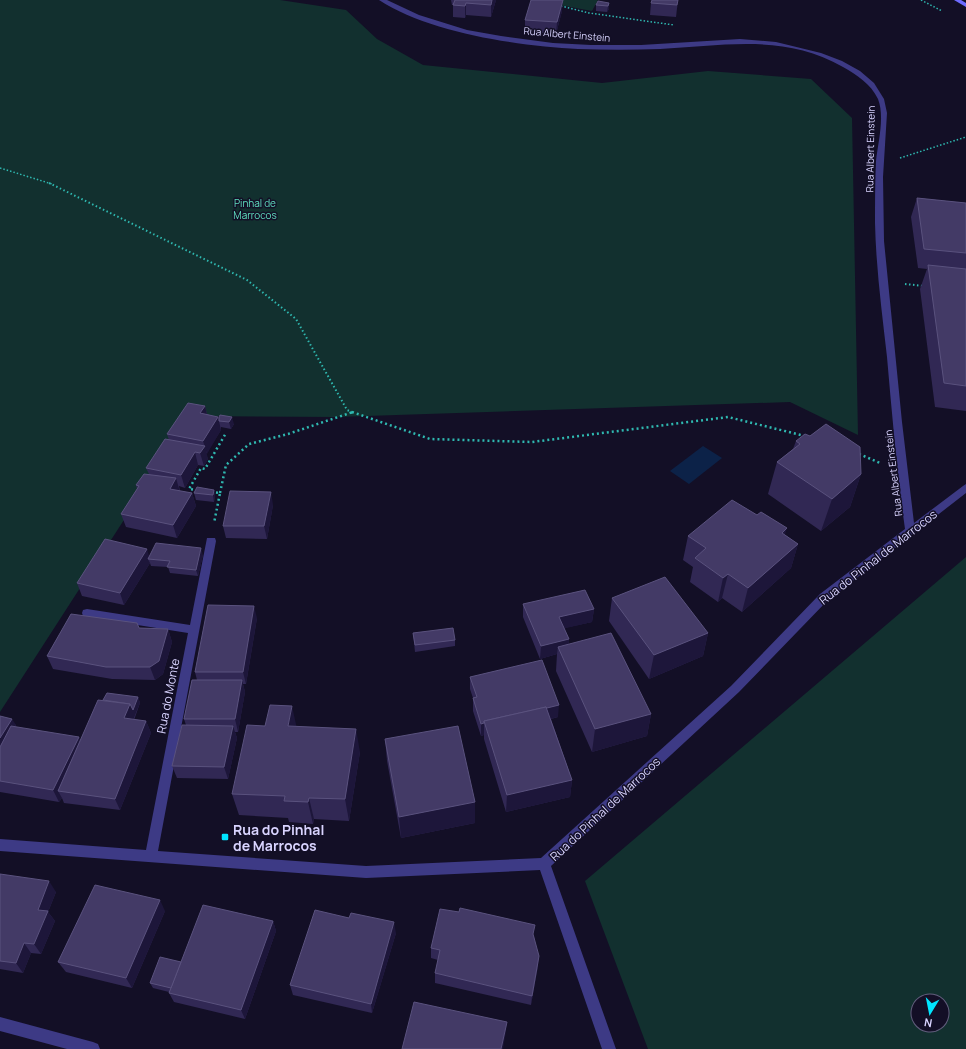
<svg xmlns="http://www.w3.org/2000/svg" width="966" height="1049" font-family="Manrope,sans-serif">
	<rect width="100%" height="100%" fill="#130f26"/>
	<g fill="#12302f" fill-rule="evenodd">
		<polygon points="0,0 280,0 346,10 377,39 423,65 602,83 708,71 811,79 852,118 858,435 790,402 336,417 191,416 0,712"/>
		<polygon points="544,0 598,0 592,11 559,5"/>
		<path d="M 966,557 L 966,1049 L 648,1049 L 585,881 ZM 918,1001 L 942,1001 L 942,1025 L 918,1025 Z"/>
	</g>
	<polygon fill="#0c2248" points="703,446 722,458 689,484 670,471"/>
	<g fill="none" stroke-linecap="round" stroke-linejoin="round">
		<g stroke="#2fb8b0" stroke-width="1.5" stroke-dasharray="1.5 2" stroke-linecap="butt">
			<polyline points="921,0 942,11"/>
			<polyline points="561,6 589,13 674,25"/>
			<polyline points="900,158 966,137"/>
			<polyline points="0,168 52,184"/>
		</g>
		<g stroke="#2fb8b0" stroke-width="2" stroke-dasharray="1.5 2.5" stroke-linecap="butt">
			<polyline points="49,183 247,280 296,319 347,410 355,413"/>
			<polyline points="905,284 924,286"/>
			<polyline points="351,413 353,412"/>
		</g>
		<g stroke="#2fb8b0" stroke-width="2.5" stroke-dasharray="2 3" stroke-linecap="butt">
			<polyline points="352,412 430,439 532,442 728,417 805,436"/>
			<polyline points="859,454 880,463"/>
			<polyline points="198,490 189,489 201,468 205,469 226,433"/>
			<polyline points="211,492 220,493 214,523"/>
			<polyline points="220,493 226,465 249,444 288,434 353,412"/>
		</g>
		<g fill="#3d3a85" fill-rule="evenodd">
			<path d="M 379,0 L 387,0 L 419,15 L 467,30 L 501,36 L 553,43 L 591,45 L 641,45 L 740,39 L 776,42 L 821,53 L 842,61 L 860,71 L 874,83 L 884,99 L 887,113 L 883,177 L 884,241 L 902,422 L 914,523 L 963,486 L 966,484 L 966,493 L 828,600 L 739,692 L 551,866 L 616,1049 L 602,1049 L 540,870 L 366,878 L 0,851 L 0,839 L 146,850 L 188,633 L 87,617 L 83,616 L 82,613 L 83,610 L 87,609 L 190,625 L 207,538 L 215,538 L 216,541 L 158,851 L 366,866 L 541,858 L 731,686 L 820,594 L 905,529 C 897,472 892,415 887,357 C 882,313 876,268 875,223 C 875,203 875,182 876,161 C 878,142 885,117 878,99 C 871,84 857,75 843,67 C 784,33 723,46 660,49 C 632,50 605,50 578,49 C 519,46 429,33 379,0 Z"/>
			<polygon points="0,1017 93,1042 98,1044 100,1049 67,1049 0,1031"/>
		</g>
		<polygon fill="#6f6bff" fill-rule="evenodd" points="954,0 961,0 966,3 966,7"/>
	</g>
	<g fill="#312854">
		<polygon points="451,0 496,0 491,17 466,15 465,18 453,17 453,5 452,5"/>
		<polygon points="678,0 676,17 650,15 651,3"/>
		<polygon points="609,3 609,9 607,12 596,11 596,5"/>
		<polygon points="562,11 556,34 525,32 525,20"/>
		<polygon points="917,198 966,203 966,411 935,407 920,289 927,269 918,268 911,217"/>
		<polygon points="205,406 207,414 234,424 231,429 221,427 221,430 206,454 208,459 204,466 198,465 185,488 179,486 180,491 192,493 196,506 177,538 126,527 121,514 137,489 136,485 149,474 146,468 169,440 167,434"/>
		<polygon points="796,441 861,474 850,507 821,531 768,494 777,462 793,449"/>
		<polygon points="214,490 215,496 214,502 196,500 194,493"/>
		<polygon points="273,505 267,539 226,538 223,526"/>
		<polygon points="785,535 798,544 791,568 742,612 722,598 718,602 690,582 693,567 683,560 688,536"/>
		<polygon points="203,555 198,576 170,573 168,567 151,566 150,563 124,605 82,596 77,583 149,557"/>
		<polygon points="612,598 708,633 703,656 649,679 609,621"/>
		<polygon points="523,604 594,609 592,622 564,628 569,639 568,645 651,714 647,736 592,752 556,671 557,654 540,659 523,617"/>
		<polygon points="257,618 246,684 243,684 245,692 238,732 235,732 237,738 228,779 177,778 172,766 186,725 184,719 197,680 195,672"/>
		<polygon points="139,628 168,629 172,642 163,674 155,680 112,679 53,669 47,656"/>
		<polygon points="413,633 455,640 455,646 415,652"/>
		<polygon points="470,677 558,717 551,719 572,780 570,797 506,812 484,739 484,735 481,736 473,711 473,698 470,689"/>
		<polygon points="138,697 140,703 134,720 146,721 151,733 120,810 64,803 62,798 59,802 0,792 0,716 16,725 15,727 80,741"/>
		<polygon points="265,726 297,726 360,752 349,821 314,819 313,824 289,822 288,818 239,815 232,794"/>
		<polygon points="385,739 475,823 401,838 387,761"/>
		<polygon points="0,874 56,892 48,912 55,921 41,954 31,953 23,973 0,969"/>
		<polygon points="165,911 132,988 66,972 58,962"/>
		<polygon points="273,921 276,931 245,1019 174,1002 169,993 169,992 153,988 150,983 181,962"/>
		<polygon points="396,933 372,1013 293,995 290,985"/>
		<polygon points="534,936 538,966 531,1005 435,983 435,973 438,960 431,958 431,948"/>
	</g>
	<g fill="#1d163a">
		<polygon points="492,0 496,0 491,17 491,5"/>
		<polygon points="563,0 562,11 556,34 557,22"/>
		<polygon points="466,3 466,15 465,18 465,6"/>
		<polygon points="609,3 609,9 607,12 608,6"/>
		<polygon points="205,406 208,419 200,413"/>
		<polygon points="218,417 221,430 207,454 203,441"/>
		<polygon points="232,417 234,424 231,429 229,422"/>
		<polygon points="205,446 208,459 204,466 200,453"/>
		<polygon points="195,452 198,465 185,488 181,475"/>
		<polygon points="861,474 850,507 821,531 832,499"/>
		<polygon points="176,478 180,492 170,489"/>
		<polygon points="214,490 215,496 214,502 213,495"/>
		<polygon points="271,492 273,505 267,539 264,526"/>
		<polygon points="192,493 196,506 177,538 173,525"/>
		<polygon points="787,528 780,552 782,533"/>
		<polygon points="798,544 791,568 742,612 748,588"/>
		<polygon points="201,548 203,555 198,576 196,570"/>
		<polygon points="147,549 150,559 148,559 150,563 124,605 120,593"/>
		<polygon points="728,574 722,598 718,602 723,578"/>
		<polygon points="254,606 257,618 246,684 243,672"/>
		<polygon points="594,609 592,622 558,630 559,617"/>
		<polygon points="168,629 172,642 163,674 155,680 150,667"/>
		<polygon points="708,633 703,656 649,679 654,655"/>
		<polygon points="569,639 568,652 558,647 557,654 540,659 541,646"/>
		<polygon points="242,680 245,692 238,732 235,719"/>
		<polygon points="138,697 140,703 129,730 124,718 130,704"/>
		<polygon points="559,705 558,717 488,734 485,723"/>
		<polygon points="292,706 297,729 288,726"/>
		<polygon points="651,714 647,736 592,752 595,729"/>
		<polygon points="12,719 16,725 0,749 0,738"/>
		<polygon points="146,721 151,733 120,810 115,799"/>
		<polygon points="484,723 484,735 481,736 481,724"/>
		<polygon points="233,726 237,738 228,779 224,767"/>
		<polygon points="356,729 360,752 349,821 345,799"/>
		<polygon points="79,737 84,749 58,791 62,798 59,802 53,790"/>
		<polygon points="572,780 570,797 506,812 507,795"/>
		<polygon points="309,798 314,819 313,824 308,802"/>
		<polygon points="475,802 475,823 401,838 399,817"/>
		<polygon points="49,881 56,892 48,912 55,921 41,954 34,944 38,910"/>
		<polygon points="160,900 165,911 132,988 126,978"/>
		<polygon points="273,921 276,931 245,1019 241,1010"/>
		<polygon points="394,922 396,933 372,1013 371,1004"/>
		<polygon points="24,943 31,953 23,973 16,963"/>
		<polygon points="539,956 538,966 531,1005 532,996"/>
		<polygon points="507,1022 506,1031 503,1049 501,1049"/>
	</g>
	<g fill="#433a66" stroke="#5a527e">
		<polygon points="455,0 492,0 491,5 466,3 465,6 453,5"/>
		<polygon points="531,0 563,0 557,22 525,20"/>
		<polygon points="652,0 678,0 677,5 651,3"/>
		<polygon points="598,1 609,3 608,6 596,5"/>
		<polygon points="917,198 966,203 966,253 924,249"/>
		<polygon points="928,265 966,269 966,386 944,383"/>
		<polygon points="188,403 205,406 200,413 218,417 203,441 167,434"/>
		<polygon points="220,415 232,417 229,422 219,421 219,417"/>
		<polygon points="826,424 860,447 861,474 832,499 777,462 800,444 796,441 805,434 810,436"/>
		<polygon points="165,439 205,446 200,453 195,452 181,475 146,468"/>
		<polygon points="144,474 176,478 170,489 192,493 173,525 121,514 139,486 136,485"/>
		<polygon points="197,487 214,490 213,495 194,493"/>
		<polygon points="230,491 271,492 264,526 223,526"/>
		<polygon points="732,500 757,515 761,512 787,528 782,533 798,544 748,588 728,574 723,578 695,558 706,548 688,536"/>
		<polygon points="105,539 147,549 120,593 77,583"/>
		<polygon points="156,543 201,548 196,570 167,567 170,561 148,559"/>
		<polygon points="665,577 708,633 654,655 612,598"/>
		<polygon points="585,590 594,609 559,617 569,639 541,646 523,604"/>
		<polygon points="208,605 254,606 243,672 195,672"/>
		<polygon points="71,614 137,623 139,628 168,629 159,661 150,667 106,667 47,656"/>
		<polygon points="453,628 455,640 415,645 413,633"/>
		<polygon points="611,633 651,714 595,729 558,647"/>
		<polygon points="542,660 559,705 547,708 546,707 484,721 484,723 481,724 473,698 477,697 470,677"/>
		<polygon points="192,680 242,680 235,719 184,719"/>
		<polygon points="107,693 138,697 133,710 130,704 103,700"/>
		<polygon points="98,700 130,704 124,718 146,721 115,799 58,791"/>
		<polygon points="270,705 292,706 288,726 356,729 345,799 309,798 308,802 284,801 285,796 232,794 247,725 265,726"/>
		<polygon points="546,707 572,780 507,795 484,721"/>
		<polygon points="0,716 12,719 0,738"/>
		<polygon points="182,725 233,726 224,767 172,766"/>
		<polygon points="11,726 79,737 53,790 0,781 0,747"/>
		<polygon points="458,726 475,802 399,817 385,739"/>
		<polygon points="0,874 49,881 38,910 48,911 34,944 24,943 16,963 0,961"/>
		<polygon points="95,885 160,900 126,978 58,962"/>
		<polygon points="203,905 273,921 241,1010 169,993"/>
		<polygon points="460,908 535,925 533,934 539,956 532,996 435,973 440,950 431,948 440,909 459,912"/>
		<polygon points="315,910 349,918 351,913 394,922 371,1004 290,985"/>
		<polygon points="160,957 181,962 171,988 150,983"/>
		<polygon points="414,1002 507,1022 501,1049 402,1049"/>
	</g>
	<rect fill="#00e5ff" stroke="#130f26" stroke-width="1.5" x="221" y="833" width="8" height="8" rx="2"/>
	<g text-anchor="middle" dominant-baseline="central" stroke-width="3" stroke-linejoin="round" paint-order="stroke">
		<g font-size="10" fill="#d9d4ff" stroke="#130f26">
			<text transform="translate(567 34) rotate(5)">Rua Albert Einstein</text>
			<text transform="translate(870 149) rotate(-89)">Rua Albert Einstein</text>
			<text transform="translate(893 473) rotate(-97)">Rua Albert Einstein</text>
		</g>
		<g font-size="10" fill="#5fe0c0" stroke="#130f26">
			<text x="255" y="203">Pinhal de<tspan x="255" dy="12">Marrocos</tspan></text>
		</g>
		<g font-size="12" fill="#d9d4ff" stroke="#130f26">
			<text transform="translate(878 557) rotate(-38)">Rua do Pinhal de Marrocos</text>
			<text transform="translate(168 696) rotate(-79)">Rua do Monte</text>
			<text transform="translate(605 809) rotate(-43)">Rua do Pinhal de Marrocos</text>
		</g>
		<g font-size="14" font-weight="bold" fill="#d9d4ff" stroke="#130f26" text-anchor="start">
			<text x="233" y="829">Rua do Pinhal<tspan x="233" dy="16">de Marrocos</tspan></text>
		</g>
	</g>
	<g transform="translate(930 1013) rotate(190)"><circle r="19" fill="#130f26" stroke="#625e7d"/>
	<path d="M0-3L7 15L0 10L-7 15Z" fill="#00e5ff"/>
	<text y="-6" font-size="11" font-weight="bold" text-anchor="middle" fill="#d9d4ff">N</text>
	</g>
</svg>
